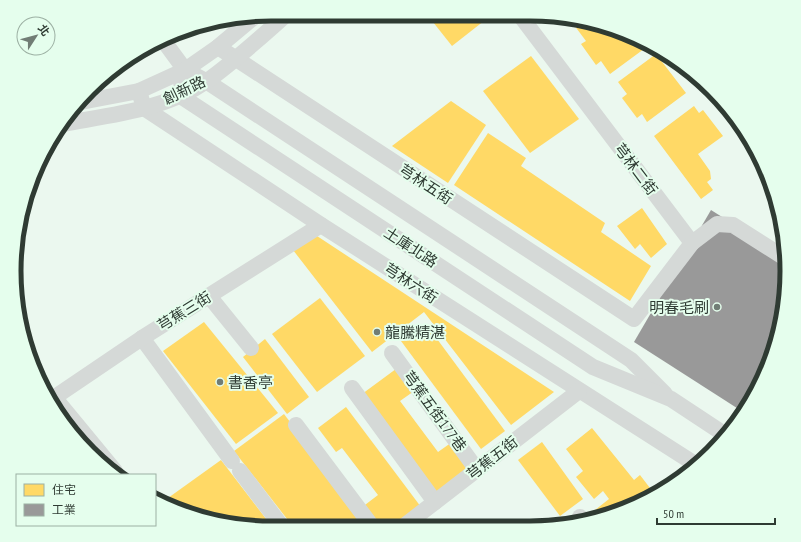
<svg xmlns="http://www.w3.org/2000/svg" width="801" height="542" font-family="'PT Sans Narrow','Noto Sans TC',sans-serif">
	<rect width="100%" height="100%" fill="#ebf8ef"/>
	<g fill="#ffd966">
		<polygon points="429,17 489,17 452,46"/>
		<polygon points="581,19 644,41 648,46 610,74 601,61 596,65 581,44 586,41 574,25"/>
		<polygon points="656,54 686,93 647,122 642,114 637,118 622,98 627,94 618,82"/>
		<polygon points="531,56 579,119 530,153 483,91"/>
		<polygon points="451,101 486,125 448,183 392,146"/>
		<polygon points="694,106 699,113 703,110 723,136 698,154 710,171 711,179 707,182 713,190 701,199 654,136"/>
		<polygon points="488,133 526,158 521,166 605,223 601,232 651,266 630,301 454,185"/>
		<polygon points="642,208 667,244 651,258 640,244 635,249 617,226"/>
		<polygon points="317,236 554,392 511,425 424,312 372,352 293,250"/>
		<polygon points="320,298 365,356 317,392 272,334"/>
		<polygon points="204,322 278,413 236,444 163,351"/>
		<polygon points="426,324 505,431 481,449 401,341"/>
		<polygon points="265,339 309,397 287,414 243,357"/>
		<polygon points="400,366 417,389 400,401 438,452 455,440 474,467 435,495 362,394"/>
		<polygon points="346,407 421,507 395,526 375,526 361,508 378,495 342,448 336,452 318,428"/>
		<polygon points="284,414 368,525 291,524 234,451"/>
		<polygon points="592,428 634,480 640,475 653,492 629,508 591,516 590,514 609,499 603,491 594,499 576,477 583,471 566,449"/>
		<polygon points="542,442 583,499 560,516 518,460"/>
		<polygon points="221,460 270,524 221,523 161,503"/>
	</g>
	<polygon fill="#999" points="711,210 784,256 787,271 768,369 740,410 634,342"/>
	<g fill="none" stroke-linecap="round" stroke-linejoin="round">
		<g stroke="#d5d9d7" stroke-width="16">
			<polyline points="163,40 185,70 206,81 631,360 665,394"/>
			<polyline points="218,47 634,319 692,243 522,18"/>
			<polyline points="185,70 179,95 593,367 671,399 724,434"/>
			<polyline points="139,91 144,108 321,225 695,464"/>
			<polyline points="81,102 139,91 185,70 218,47 254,17"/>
			<path d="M 62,124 C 110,115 165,110 207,81 C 235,61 261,37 287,14"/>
			<polyline points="692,243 717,224 733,225 785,258"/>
			<polyline points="209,296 251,348"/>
			<polyline points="142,338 232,461"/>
			<polyline points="392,353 477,470"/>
			<polyline points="352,388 435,502"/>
			<polyline points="54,397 115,471"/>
			<polyline points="49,401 142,338 321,225"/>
			<polyline points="296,425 371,525"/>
			<polyline points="240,471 280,524"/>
			<polyline points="580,517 580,518"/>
			<polyline points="404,526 579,391"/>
		</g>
	</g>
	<g fill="#717d75" stroke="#e5feed" stroke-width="1.5">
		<circle cx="717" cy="307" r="4"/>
		<circle cx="377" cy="332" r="4"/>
		<circle cx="220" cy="382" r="4"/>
	</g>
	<g text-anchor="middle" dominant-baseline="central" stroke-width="4" stroke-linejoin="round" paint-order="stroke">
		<g font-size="15" fill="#2f3b33" stroke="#e5feed">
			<text transform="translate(184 90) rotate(-26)">創新路</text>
			<text transform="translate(636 169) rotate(53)">芎林二街</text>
			<text transform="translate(426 184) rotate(33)">芎林五街</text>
			<text transform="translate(411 247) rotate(33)">土庫北路</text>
			<text transform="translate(411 283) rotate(33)">芎林六街</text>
			<text transform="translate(184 311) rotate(-32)">芎蕉三街</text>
			<text transform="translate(435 411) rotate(54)">芎蕉五街177巷</text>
			<text transform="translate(492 458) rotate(-38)">芎蕉五街</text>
		</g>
		<g font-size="15" fill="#2f3b33" stroke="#e5feed" text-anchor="start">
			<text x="709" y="307" text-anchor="end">明春毛刷</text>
			<text x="385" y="332">龍騰精湛</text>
			<text x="228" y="382">書香亭</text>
		</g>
	</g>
	<path d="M0 0H801V542H0ZM271 21H530A250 250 0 0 1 780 271V271A250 250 0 0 1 530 521H271A250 250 0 0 1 21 271V271A250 250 0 0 1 271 21Z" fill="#e5feed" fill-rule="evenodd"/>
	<path fill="none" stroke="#2f3b33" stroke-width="5" d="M271 21H530A250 250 0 0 1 780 271V271A250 250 0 0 1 530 521H271A250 250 0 0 1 21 271V271A250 250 0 0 1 271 21Z"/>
	<rect x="16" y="474" width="140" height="52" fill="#e5feed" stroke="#9cb0a3"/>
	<rect x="24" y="484" width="20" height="12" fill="#ffd966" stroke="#9cb0a3"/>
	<text x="52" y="494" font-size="12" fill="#2f3b33">住宅</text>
	<rect x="24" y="504" width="20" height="12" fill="#999999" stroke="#9cb0a3"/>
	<text x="52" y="514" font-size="12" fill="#2f3b33">工業</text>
	<g transform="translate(36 36) rotate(54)"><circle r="19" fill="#e5feed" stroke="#9cb0a3"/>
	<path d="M0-3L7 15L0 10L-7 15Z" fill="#717d75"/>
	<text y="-6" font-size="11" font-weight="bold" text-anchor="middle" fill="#2f3b33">北</text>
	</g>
	<path d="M657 518v6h118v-6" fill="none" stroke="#2f3b33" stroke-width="2"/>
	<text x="663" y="518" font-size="12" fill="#2f3b33" stroke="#e5feed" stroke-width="3" paint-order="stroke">50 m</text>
</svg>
